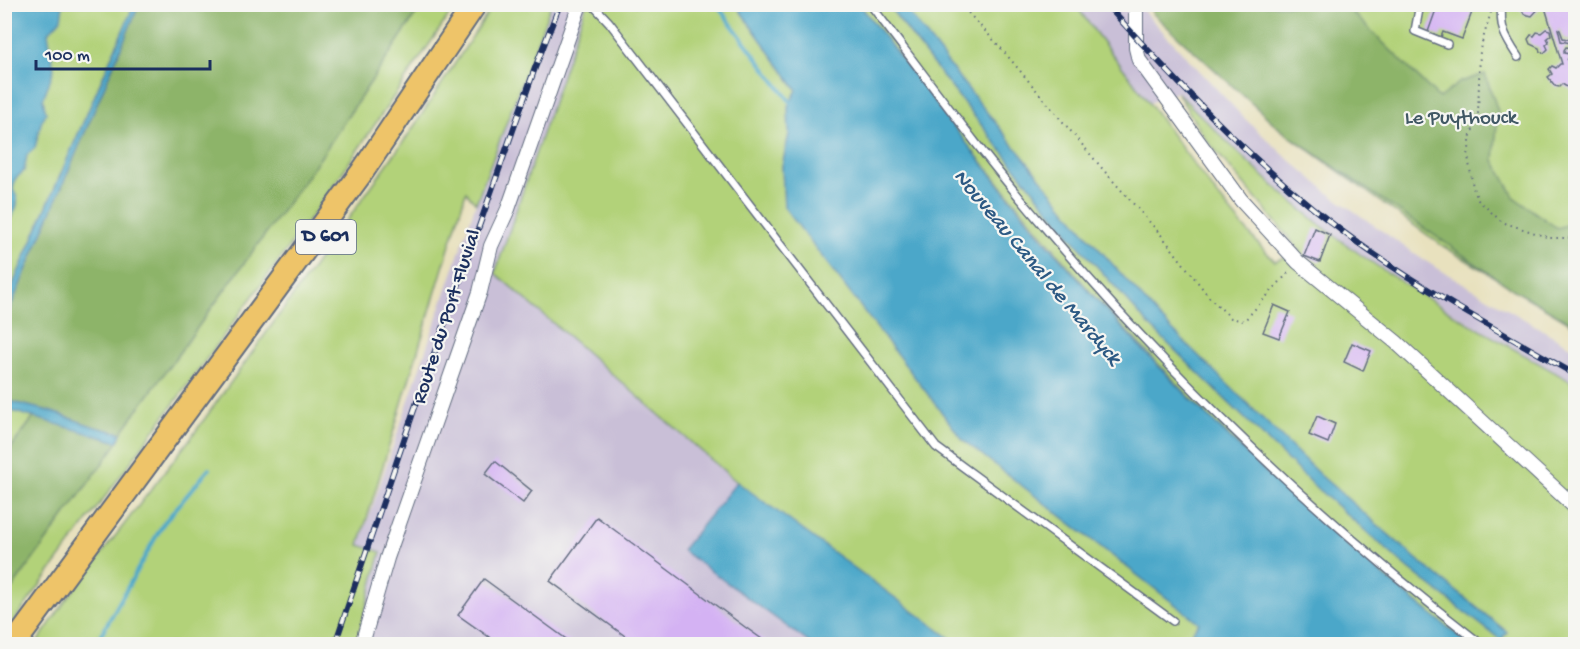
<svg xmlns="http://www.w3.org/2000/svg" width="1580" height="649" font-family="'Gochi Hand',sans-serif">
	<rect width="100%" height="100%" fill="#f6f6f2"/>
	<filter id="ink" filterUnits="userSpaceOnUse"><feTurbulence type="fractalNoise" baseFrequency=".0167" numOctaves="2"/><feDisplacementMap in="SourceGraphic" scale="12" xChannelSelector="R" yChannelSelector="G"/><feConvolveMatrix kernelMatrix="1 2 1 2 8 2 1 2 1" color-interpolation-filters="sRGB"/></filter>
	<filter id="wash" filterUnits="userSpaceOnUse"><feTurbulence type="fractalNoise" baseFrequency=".008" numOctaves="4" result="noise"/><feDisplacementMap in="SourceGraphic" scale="24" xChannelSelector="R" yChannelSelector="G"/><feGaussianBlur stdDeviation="1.35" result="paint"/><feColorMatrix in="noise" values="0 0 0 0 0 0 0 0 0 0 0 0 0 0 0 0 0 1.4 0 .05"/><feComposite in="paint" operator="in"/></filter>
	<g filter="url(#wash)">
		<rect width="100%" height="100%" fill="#e8e1be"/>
		<g fill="#c9bfd7">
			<polygon points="551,5 586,5 496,273 737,482 683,550 811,644 356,644 381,552 359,546 476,203"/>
			<polygon points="1076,5 1138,5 1243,117 1284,155 1331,195 1422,259 1575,349 1575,384 1445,308 1376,265 1337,238 1300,208 1237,152 1177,92 1149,103 1092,30"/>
		</g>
		<g fill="#b2d279" stroke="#66806c" stroke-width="1.5">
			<polygon points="5,5 134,5 5,303"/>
			<polygon points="422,5 456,5 327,195 5,633 5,598 118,442 121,433 316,164"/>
			<polygon points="493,5 551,5 476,203 466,192 359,545 381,552 356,644 36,644 66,600 193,435 411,131"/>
			<polygon points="586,5 736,5 797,90 788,106 789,134 782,166 784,207 963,440 1200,623 1184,644 958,644 737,482 495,273"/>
			<path d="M 860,5 L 888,5 L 939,72 L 1071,237 L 1148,324 L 1311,483 L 1409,569 L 1501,640 L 1507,632 L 1420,562 L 1319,474 L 1159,317 L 1085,233 L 960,79 L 903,5 L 1076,5 C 1097,37 1122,65 1144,96 C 1186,153 1225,211 1275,261 L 1300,251 L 1204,137 L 1177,92 C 1228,143 1280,196 1339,239 C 1413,294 1495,338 1575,384 L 1575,644 L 1469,644 L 1385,577 L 1315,516 L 1208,416 L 1092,294 L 957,132 Z"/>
			<polygon points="1155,5 1575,5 1575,326 1443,246 1281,130 1156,11"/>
			<polygon points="5,409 34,417 5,455"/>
		</g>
		<g fill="#8db469" stroke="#547264" stroke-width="1.5">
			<polygon points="139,5 422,5 316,164 121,433 95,427 52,412 5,400 5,320"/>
			<polygon points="1151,5 1345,5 1439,98 1460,82 1485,74 1498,111 1494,160 1515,198 1557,228 1575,222 1575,325 1514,290 1281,130 1152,13"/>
			<polygon points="34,417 118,442 5,598 5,456"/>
		</g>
		<g fill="#4ba7c9" stroke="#336b94" stroke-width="1.5">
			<path d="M 5,4 L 63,5 L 61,19 L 48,33 L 54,69 L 43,99 L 46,113 L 41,123 L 35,148 L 27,155 L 24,171 L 15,179 L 13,190 C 24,203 12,215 5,228 Z"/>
			<polygon points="134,5 139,5 5,320 5,303"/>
			<path d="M 736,5 L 860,5 C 922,85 982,166 1047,243 C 1173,391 1315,526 1469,644 L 1184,644 L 1199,623 L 963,440 L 784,207 L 782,166 L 789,134 L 788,106 L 797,90 Z"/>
			<polygon points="888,5 903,5 960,79 1085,233 1159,317 1319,474 1420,562 1507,632 1501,640 1409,569 1311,483 1148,324 1071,237 939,72"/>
			<polygon points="5,400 52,412 95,427 121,433 118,442 5,409"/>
			<polygon points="737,482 755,495 958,644 811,644 682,550"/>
		</g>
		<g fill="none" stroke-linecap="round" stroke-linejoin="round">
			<g stroke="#4ba7c9" stroke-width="4">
				<polyline points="716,4 792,104"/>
				<polyline points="96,644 163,524 209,469"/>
			</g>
		</g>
		<g id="blocks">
			<g fill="#d4b2f3">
				<polygon points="1438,4 1475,4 1462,39 1443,32 1441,37 1428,32"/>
				<polygon points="1516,4 1543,4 1532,16 1524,14 1522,10 1517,9"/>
				<polygon points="1544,4 1576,4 1576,41 1563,38 1560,30 1558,29 1561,41 1576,44 1576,48 1566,47 1564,50 1564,53 1576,55 1576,61 1567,59 1572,62 1573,67 1576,67 1576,86 1572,90 1562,84 1559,87 1555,86 1548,77 1552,74 1549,69 1552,66 1556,68 1560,64 1562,64"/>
				<polygon points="1546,29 1550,30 1551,35 1547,38 1549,42 1546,45 1548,49 1544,53 1540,52 1539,48 1530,44 1528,39 1531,35 1534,36 1537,32 1541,33"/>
				<polygon points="1315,228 1330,235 1320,262 1304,256"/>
				<polygon points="1274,305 1290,312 1279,338 1263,332"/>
				<polygon points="1352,343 1371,351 1363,371 1344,362"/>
				<polygon points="1317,416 1335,424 1328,443 1309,435"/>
				<polygon points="495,461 532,491 523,503 485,474"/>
				<polygon points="597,517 745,627 769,644 636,644 550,581"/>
				<polygon points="484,579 510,598 573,644 499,644 458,615"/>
			</g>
		</g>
	</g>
	<g filter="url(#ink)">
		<use href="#blocks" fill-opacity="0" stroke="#636d80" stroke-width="1.5"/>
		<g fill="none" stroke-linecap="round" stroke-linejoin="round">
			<g stroke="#636d80" stroke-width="10">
				<g id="lane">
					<polyline points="592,4 609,22 936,447 1173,621"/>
					<path d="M 870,4 C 928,80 984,157 1046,229 C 1176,382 1322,522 1481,644"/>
					<polyline points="1420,4 1415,31 1447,44"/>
					<path d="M 1502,4 C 1499,28 1505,37 1518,57"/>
				</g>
			</g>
			<g stroke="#636d80" stroke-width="16">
				<g id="street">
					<polyline points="1136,4 1136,48 1139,60 1241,200 1298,262 1396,342 1576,508"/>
					<polyline points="362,644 387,558 480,292 491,246 508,209 580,4"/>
				</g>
			</g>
			<g stroke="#636d80" stroke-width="26">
				<polyline id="primary" points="14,644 362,172 475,4"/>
			</g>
			<g stroke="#636d80" stroke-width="2" stroke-dasharray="1.5 4.5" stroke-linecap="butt">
				<polyline points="960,4 1000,47 1106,173 1162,236 1210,298 1231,318 1244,321 1289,272"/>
				<polyline points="1491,12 1480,49 1478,115 1471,135 1468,156 1473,188 1478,200 1502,222 1550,238 1576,238"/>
			</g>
			<use href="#lane" stroke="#fff" stroke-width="7"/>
			<use href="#street" stroke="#fff" stroke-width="14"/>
			<use href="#primary" stroke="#eec469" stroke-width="22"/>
			<g stroke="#1b2f5e" stroke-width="6">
				<g id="rail">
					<path d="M 1106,4 C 1186,93 1267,178 1365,248 C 1432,295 1504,334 1576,375"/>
					<polyline points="335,644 412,416 535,68 560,4"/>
				</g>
			</g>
			<use href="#rail" stroke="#f6f6f2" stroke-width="4" stroke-dasharray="11" stroke-linecap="butt"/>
		</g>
	</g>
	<g text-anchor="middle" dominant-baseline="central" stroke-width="4.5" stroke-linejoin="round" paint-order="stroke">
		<rect fill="#f6f6f2" stroke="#5d6b8a" stroke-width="1.5" x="296" y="220" width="60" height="34" rx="4.5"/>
		<g font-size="20" font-weight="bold" fill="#1b2f5e">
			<text x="326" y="237">D 601</text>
		</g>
		<g font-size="21" fill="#415865" stroke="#f6f6f2">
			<text x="1461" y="119">Le Puythouck</text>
		</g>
		<g font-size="21" fill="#1b2f5e" stroke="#f6f6f2">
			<text transform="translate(448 317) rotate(-72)">Route du Port Fluvial</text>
		</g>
		<g font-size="22" font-style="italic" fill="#2c5983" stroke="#f6f6f2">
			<text transform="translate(1036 268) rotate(50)">Nouveau Canal de Mardyck</text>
		</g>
	</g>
	<rect width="1580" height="649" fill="none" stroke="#f6f6f2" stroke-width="24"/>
	<path d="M36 60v9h174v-9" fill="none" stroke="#1b2f5e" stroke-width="3"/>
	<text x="45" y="60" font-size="18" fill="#1b2f5e" stroke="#f6f6f2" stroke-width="4.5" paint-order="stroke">100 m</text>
</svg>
